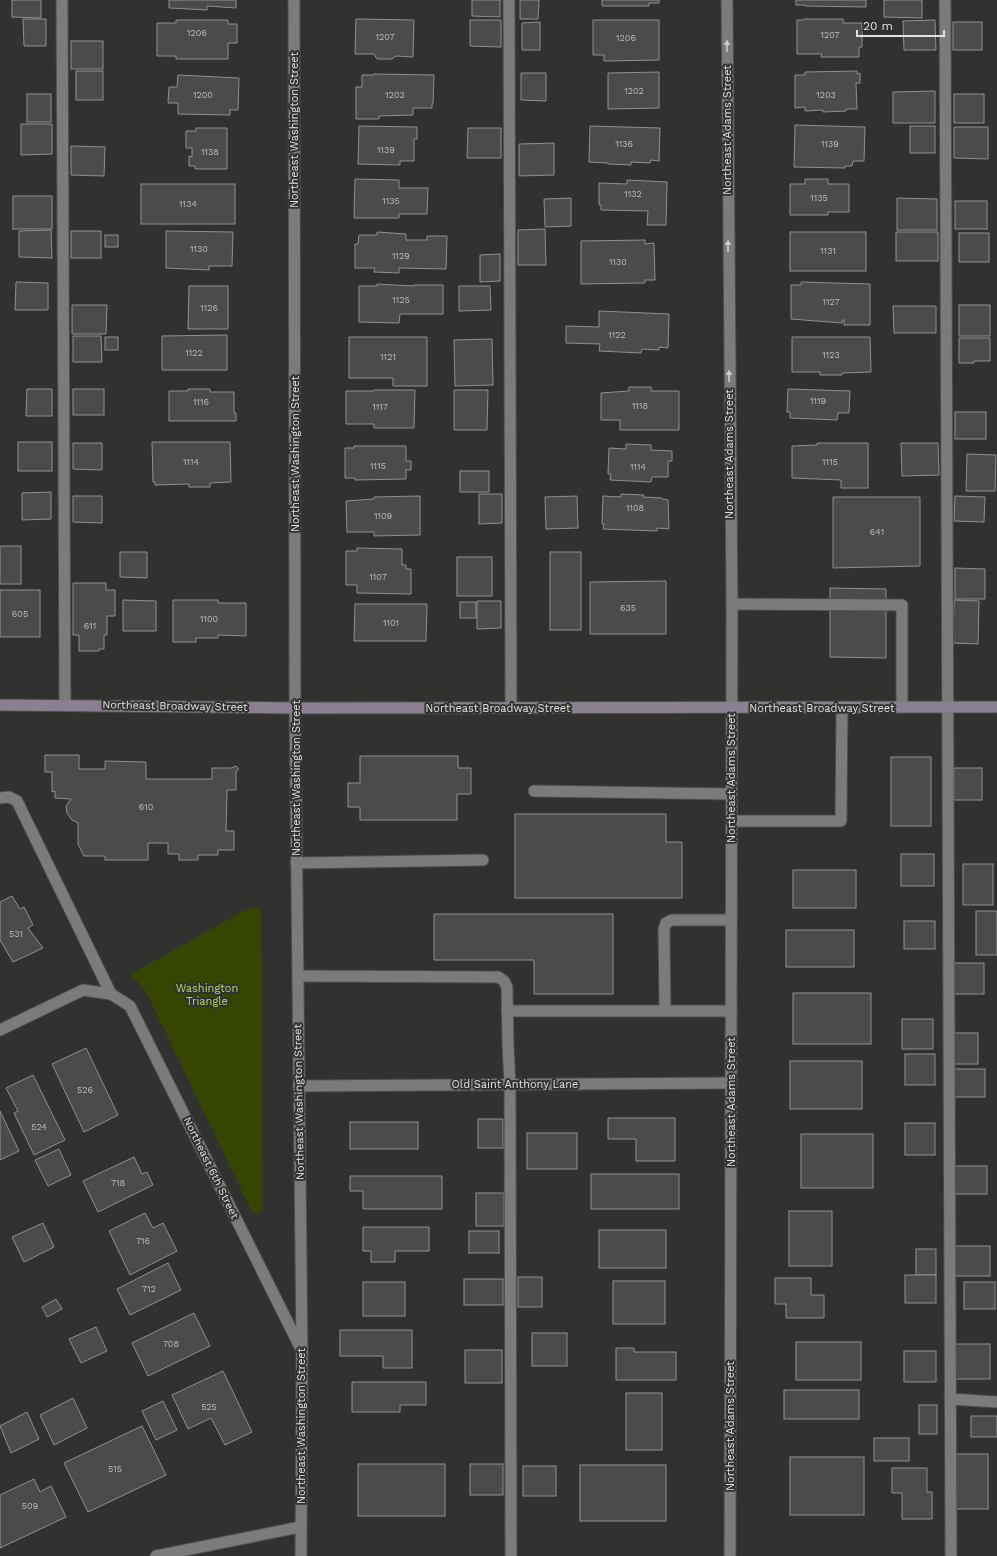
<svg xmlns="http://www.w3.org/2000/svg" width="997" height="1556" font-family="'Work Sans',sans-serif">
	<rect width="100%" height="100%" fill="#31322f"/>
	<polygon fill="#364500" points="261,907 262,1212 253,1214 146,992 137,981 129,975 245,910"/>
	<g fill="#4b4c49" stroke="#90918e">
		<polygon points="12,0 41,0 41,18 12,17"/>
		<polygon points="169,0 236,0 236,8 207,6 207,10 169,8"/>
		<polygon points="472,0 500,0 500,17 472,16"/>
		<polygon points="520,0 539,0 538,19 520,19"/>
		<polygon points="602,0 659,0 659,3 649,3 649,6 602,6"/>
		<polygon points="796,0 866,0 866,7 805,6 805,5 796,5"/>
		<polygon points="884,0 922,0 922,18 884,17"/>
		<polygon points="23,19 46,19 46,46 24,46"/>
		<polygon points="356,19 414,20 413,57 396,56 392,59 377,59 374,54 355,54"/>
		<polygon points="804,19 843,19 843,23 862,23 862,47 859,47 859,57 821,57 822,54 797,54 797,20 804,20"/>
		<polygon points="176,20 228,20 228,24 237,24 237,43 228,43 228,59 176,59 176,56 157,56 157,23 176,23"/>
		<polygon points="470,20 501,20 501,47 470,46"/>
		<polygon points="593,20 659,20 659,60 604,61 604,55 593,55"/>
		<polygon points="935,20 936,50 904,50 903,21"/>
		<polygon points="540,22 540,50 522,50 522,23"/>
		<rect x="953" y="22" width="29" height="28"/>
		<rect x="71" y="41" width="32" height="28"/>
		<rect x="76" y="71" width="27" height="29"/>
		<polygon points="857,71 857,74 860,73 860,83 856,83 857,109 846,109 846,111 823,112 823,110 805,111 805,107 795,108 795,75 805,75 805,72"/>
		<polygon points="659,72 659,108 608,109 608,73"/>
		<polygon points="521,73 546,73 546,101 521,100"/>
		<polygon points="374,74 434,75 433,103 432,103 432,108 413,108 413,115 379,116 379,119 356,119 356,87 362,87 362,75 374,75"/>
		<polygon points="178,75 239,78 238,110 230,110 230,115 178,114 178,103 168,103 169,87 177,87"/>
		<polygon points="935,91 935,123 893,123 893,92"/>
		<rect x="27" y="94" width="24" height="28"/>
		<rect x="954" y="94" width="30" height="29"/>
		<polygon points="21,124 52,124 52,154 21,155"/>
		<polygon points="795,125 865,127 864,161 853,161 852,166 845,166 845,168 794,167"/>
		<polygon points="359,126 417,127 417,139 414,139 414,161 400,161 400,165 358,164"/>
		<polygon points="590,126 660,128 659,161 651,160 650,163 631,162 631,165 608,164 608,163 589,162"/>
		<rect x="910" y="126" width="25" height="27"/>
		<polygon points="954,127 988,127 988,159 954,158"/>
		<polygon points="196,128 227,128 227,169 195,169 195,166 189,166 189,156 192,157 192,148 186,148 186,131 196,131"/>
		<polygon points="468,128 501,128 501,158 467,158"/>
		<polygon points="554,143 554,175 519,176 519,144"/>
		<polygon points="71,146 105,147 104,176 71,175"/>
		<polygon points="355,179 399,180 399,188 428,188 427,214 399,214 399,218 354,218"/>
		<polygon points="805,179 828,179 828,184 849,184 849,212 828,212 828,215 790,215 790,184 805,184"/>
		<polygon points="627,180 667,182 666,225 647,225 648,211 601,210 601,205 599,205 599,183 627,184"/>
		<rect x="141" y="184" width="94" height="40"/>
		<rect x="13" y="196" width="39" height="33"/>
		<polygon points="571,198 571,226 545,227 544,199"/>
		<polygon points="897,198 937,199 937,230 897,230"/>
		<rect x="955" y="201" width="32" height="28"/>
		<polygon points="545,229 546,265 518,265 518,230"/>
		<polygon points="51,230 52,258 19,257 19,231"/>
		<rect x="71" y="231" width="30" height="27"/>
		<polygon points="166,231 233,232 232,266 209,266 209,270 166,268"/>
		<polygon points="377,232 406,234 406,240 427,240 427,236 447,236 446,269 399,268 399,273 374,272 375,268 355,268 355,244 358,244 359,235 377,235"/>
		<rect x="790" y="232" width="76" height="39"/>
		<rect x="896" y="232" width="42" height="29"/>
		<rect x="959" y="233" width="30" height="29"/>
		<rect x="105" y="235" width="13" height="12"/>
		<polygon points="645,240 645,244 654,243 655,280 645,280 645,283 581,284 581,241"/>
		<polygon points="500,254 500,281 480,282 480,255"/>
		<polygon points="16,282 48,283 48,310 15,310"/>
		<polygon points="801,282 870,284 870,325 844,325 844,320 842,320 842,323 791,319 791,285 801,285"/>
		<polygon points="377,284 414,286 414,285 443,285 443,314 400,314 399,323 359,322 359,286 377,286"/>
		<polygon points="189,286 228,286 228,329 188,329"/>
		<polygon points="459,286 490,286 491,310 459,311"/>
		<polygon points="72,305 107,305 106,334 72,334"/>
		<rect x="959" y="305" width="31" height="31"/>
		<polygon points="893,306 936,306 936,333 894,333"/>
		<polygon points="599,311 669,314 668,348 659,347 659,350 642,349 641,353 599,351 600,344 566,343 566,326 599,327"/>
		<polygon points="227,335 227,370 162,370 162,336"/>
		<polygon points="73,336 101,336 102,362 73,362"/>
		<rect x="105" y="337" width="13" height="13"/>
		<polygon points="349,337 427,337 427,386 393,386 393,378 349,378"/>
		<polygon points="792,337 870,337 871,372 842,373 842,375 820,375 820,372 792,372"/>
		<polygon points="959,338 990,338 990,361 974,361 974,363 959,363"/>
		<polygon points="492,339 493,385 455,386 454,340"/>
		<polygon points="629,387 651,387 651,391 679,391 679,430 620,430 620,420 601,420 601,393 629,391"/>
		<polygon points="27,389 52,389 52,416 26,416"/>
		<rect x="73" y="389" width="31" height="26"/>
		<polygon points="188,389 210,389 210,392 234,392 234,413 236,413 236,421 169,421 169,391 188,391"/>
		<polygon points="788,389 850,391 849,413 838,413 837,420 790,418 790,412 787,412"/>
		<polygon points="374,390 415,390 414,428 374,428 374,424 346,424 346,391 374,391"/>
		<polygon points="454,390 488,390 487,430 454,430"/>
		<rect x="955" y="412" width="31" height="27"/>
		<rect x="18" y="442" width="34" height="29"/>
		<polygon points="152,442 230,442 231,482 210,483 210,487 189,487 189,484 155,485 155,482 153,482"/>
		<polygon points="73,443 102,443 102,470 73,469"/>
		<polygon points="817,443 868,443 868,488 841,488 841,480 792,478 792,446 817,445"/>
		<polygon points="901,443 938,443 939,475 902,476"/>
		<polygon points="626,444 651,445 651,450 672,451 672,461 668,461 668,477 652,477 651,482 610,480 611,474 608,474 609,448 626,449"/>
		<polygon points="354,446 406,446 406,461 411,461 411,470 406,470 406,479 355,480 355,478 345,478 345,448 354,448"/>
		<polygon points="967,454 996,455 995,491 966,491"/>
		<rect x="460" y="471" width="29" height="21"/>
		<polygon points="51,492 51,519 22,520 22,493"/>
		<polygon points="479,494 502,494 502,523 479,524"/>
		<polygon points="621,494 644,495 643,497 662,498 662,499 668,500 669,529 657,528 657,531 603,529 604,524 602,524 603,496 621,497"/>
		<polygon points="73,496 102,496 102,523 73,522"/>
		<polygon points="420,496 420,535 374,536 374,532 347,532 346,501 374,499 374,497"/>
		<polygon points="577,496 578,528 546,529 545,497"/>
		<polygon points="955,496 985,497 984,522 954,521"/>
		<polygon points="833,497 920,497 920,566 833,568"/>
		<rect x="0" y="546" width="21" height="38"/>
		<polygon points="357,548 402,549 402,565 406,565 406,569 411,569 411,594 357,593 357,585 346,585 346,551 357,551"/>
		<polygon points="120,552 147,552 147,578 120,577"/>
		<rect x="550" y="552" width="31" height="78"/>
		<rect x="457" y="557" width="35" height="39"/>
		<polygon points="955,568 985,569 985,599 955,599"/>
		<polygon points="666,581 666,634 590,634 590,582"/>
		<polygon points="73,583 106,583 106,590 115,590 115,616 107,616 107,635 104,635 104,649 99,649 99,651 79,651 79,635 73,635"/>
		<polygon points="830,588 886,589 886,658 830,657"/>
		<rect x="0" y="590" width="40" height="47"/>
		<polygon points="123,600 156,601 156,631 123,631"/>
		<polygon points="173,600 218,600 218,603 246,603 246,636 218,635 218,638 196,638 196,642 173,642"/>
		<polygon points="954,600 979,601 978,644 953,643"/>
		<polygon points="477,601 501,601 501,628 477,629"/>
		<rect x="460" y="602" width="16" height="16"/>
		<polygon points="355,604 427,604 426,641 354,641"/>
		<polygon points="45,755 79,755 79,769 105,769 105,761 146,762 146,779 212,779 212,768 231,768 236,766 238,768 238,770 236,772 236,790 227,790 226,831 234,831 234,850 218,850 218,855 198,855 198,860 179,860 179,854 168,854 168,843 148,843 148,860 105,860 105,856 84,856 78,844 78,823 72,820 67,813 66,806 71,799 55,798 55,791 52,792 52,772 45,772"/>
		<polygon points="360,756 458,756 458,768 471,768 471,794 457,794 457,820 360,820 360,807 348,807 348,783 360,783"/>
		<rect x="891" y="757" width="40" height="69"/>
		<rect x="954" y="768" width="28" height="32"/>
		<polygon points="515,814 666,814 666,842 682,842 682,898 515,898"/>
		<rect x="901" y="854" width="33" height="32"/>
		<rect x="963" y="864" width="30" height="41"/>
		<rect x="793" y="870" width="63" height="38"/>
		<polygon points="12,896 20,909 24,907 33,925 28,928 43,948 13,962 0,940 0,902"/>
		<rect x="976" y="911" width="21" height="44"/>
		<polygon points="434,914 613,914 613,994 534,994 534,960 434,960"/>
		<rect x="904" y="921" width="31" height="28"/>
		<rect x="786" y="930" width="68" height="37"/>
		<rect x="953" y="963" width="31" height="31"/>
		<rect x="793" y="993" width="78" height="51"/>
		<rect x="902" y="1019" width="31" height="30"/>
		<rect x="953" y="1033" width="25" height="31"/>
		<polygon points="86,1048 118,1115 84,1132 52,1064"/>
		<rect x="905" y="1054" width="30" height="31"/>
		<rect x="790" y="1061" width="72" height="48"/>
		<rect x="953" y="1069" width="32" height="28"/>
		<polygon points="33,1075 65,1140 34,1155 14,1113 18,1111 6,1088"/>
		<polygon points="0,1111 19,1151 0,1160"/>
		<polygon points="608,1118 675,1118 675,1161 636,1161 636,1139 608,1139"/>
		<rect x="478" y="1119" width="25" height="29"/>
		<rect x="350" y="1122" width="68" height="27"/>
		<rect x="905" y="1123" width="30" height="32"/>
		<rect x="527" y="1133" width="50" height="36"/>
		<rect x="801" y="1134" width="72" height="54"/>
		<polygon points="59,1149 71,1175 48,1186 35,1160"/>
		<polygon points="134,1157 142,1174 147,1172 153,1185 98,1212 83,1181"/>
		<rect x="954" y="1166" width="33" height="28"/>
		<rect x="591" y="1174" width="88" height="35"/>
		<polygon points="350,1176 442,1176 442,1209 363,1209 363,1191 350,1191"/>
		<rect x="476" y="1193" width="28" height="33"/>
		<rect x="789" y="1211" width="43" height="55"/>
		<polygon points="145,1213 153,1228 163,1223 177,1251 130,1275 109,1231"/>
		<polygon points="43,1223 54,1247 24,1262 12,1237"/>
		<polygon points="363,1227 429,1227 429,1251 395,1251 395,1262 371,1262 371,1251 363,1251"/>
		<rect x="599" y="1230" width="67" height="38"/>
		<rect x="469" y="1231" width="30" height="22"/>
		<rect x="951" y="1246" width="39" height="30"/>
		<rect x="916" y="1249" width="20" height="26"/>
		<polygon points="168,1263 181,1290 130,1315 117,1289"/>
		<rect x="905" y="1275" width="31" height="28"/>
		<rect x="518" y="1277" width="24" height="30"/>
		<polygon points="775,1278 811,1278 811,1295 824,1295 824,1318 786,1318 786,1304 775,1304"/>
		<rect x="464" y="1279" width="39" height="26"/>
		<rect x="613" y="1281" width="52" height="43"/>
		<rect x="363" y="1282" width="42" height="34"/>
		<rect x="964" y="1282" width="31" height="27"/>
		<polygon points="56,1299 62,1309 47,1317 42,1307"/>
		<polygon points="194,1313 210,1346 148,1376 132,1343"/>
		<polygon points="96,1327 107,1351 81,1363 69,1339"/>
		<polygon points="340,1330 412,1330 412,1368 383,1368 383,1356 340,1356"/>
		<rect x="532" y="1333" width="35" height="33"/>
		<rect x="796" y="1342" width="65" height="38"/>
		<rect x="953" y="1344" width="37" height="35"/>
		<polygon points="616,1348 634,1348 634,1352 676,1352 676,1380 616,1380"/>
		<rect x="465" y="1350" width="37" height="33"/>
		<rect x="904" y="1351" width="32" height="31"/>
		<polygon points="223,1371 252,1432 225,1445 211,1418 188,1429 172,1395"/>
		<polygon points="352,1382 426,1382 426,1405 400,1405 400,1412 352,1412"/>
		<rect x="784" y="1390" width="75" height="29"/>
		<rect x="626" y="1393" width="36" height="57"/>
		<polygon points="73,1398 87,1428 54,1445 40,1415"/>
		<polygon points="163,1401 177,1430 156,1440 142,1411"/>
		<rect x="919" y="1405" width="18" height="29"/>
		<polygon points="27,1412 39,1439 11,1453 0,1426"/>
		<rect x="971" y="1416" width="26" height="21"/>
		<polygon points="142,1426 166,1475 88,1512 64,1463"/>
		<rect x="874" y="1438" width="35" height="23"/>
		<rect x="955" y="1454" width="33" height="55"/>
		<rect x="790" y="1457" width="74" height="58"/>
		<rect x="358" y="1464" width="87" height="52"/>
		<rect x="470" y="1464" width="33" height="31"/>
		<rect x="580" y="1465" width="86" height="56"/>
		<rect x="523" y="1466" width="33" height="30"/>
		<polygon points="892,1468 927,1468 927,1492 932,1492 932,1519 902,1519 902,1493 892,1493"/>
		<polygon points="34,1479 40,1492 51,1486 66,1517 0,1548 0,1495"/>
	</g>
	<g fill="none" stroke-linecap="round" stroke-linejoin="round">
		<g stroke="#4d4e4b" stroke-width="13">
			<g id="service">
				<polyline points="62,0 65,705"/>
				<polyline points="509,0 511,708"/>
				<polyline points="945,0 951,1556"/>
				<polyline points="732,604 902,605 902,707"/>
				<polyline points="534,791 731,794"/>
				<polyline points="0,798 9,797 17,801 111,994"/>
				<polyline points="731,821 841,821 842,707"/>
				<polyline points="296,863 483,860"/>
				<polyline points="298,976 498,977 504,981 507,987 508,1045 510,1085 511,1556"/>
				<polyline points="665,1010 664,929 666,923 672,920 731,920"/>
				<polyline points="507,1011 731,1011"/>
				<polyline points="950,1399 997,1402"/>
			</g>
		</g>
		<g stroke="#4d4e4b" stroke-width="13">
			<g id="minor">
				<polyline points="727,0 732,604 730,1556"/>
				<polyline points="0,1030 83,990 111,994 130,1006 302,1351"/>
				<polyline points="299,1086 731,1083"/>
				<polyline points="156,1556 300,1527"/>
			</g>
		</g>
		<g stroke="#4d4e4b" stroke-width="13">
			<polyline id="tertiary" points="294,0 295,708 302,1351 301,1556"/>
		</g>
		<g stroke="#4d4e4b" stroke-width="13">
			<polyline id="secondary" points="0,705 295,708 997,707"/>
		</g>
		<use href="#service" stroke="#7b7c79" stroke-width="11"/>
		<use href="#minor" stroke="#7b7c79" stroke-width="11"/>
		<use href="#tertiary" stroke="#7b7c79" stroke-width="11"/>
		<use href="#secondary" stroke="#8b8092" stroke-width="11"/>
	</g>
	<defs><path id="oneway-solid" d="M-6-.8H1V-3.2L6.5 0L1 3.2V.8H-6Z"/></defs>
	<g fill="#cdcecb">
		<use href="#oneway-solid" transform="translate(727 46) rotate(-90)"/>
		<use href="#oneway-solid" transform="translate(728 246) rotate(-90)"/>
		<use href="#oneway-solid" transform="translate(729 376) rotate(-90)"/>
	</g>
	<g text-anchor="middle" dominant-baseline="central" stroke-width="4" stroke-linejoin="round" paint-order="stroke">
		<g font-size="9" fill="#bcbcba">
			<text x="197" y="33">1206</text>
			<text x="830" y="35">1207</text>
			<text x="385" y="37">1207</text>
			<text x="626" y="38">1206</text>
			<text x="634" y="91">1202</text>
			<text x="203" y="95">1200</text>
			<text x="395" y="95">1203</text>
			<text x="826" y="95">1203</text>
			<text x="624" y="144">1136</text>
			<text x="830" y="144">1139</text>
			<text x="386" y="150">1139</text>
			<text x="210" y="152">1138</text>
			<text x="633" y="194">1132</text>
			<text x="819" y="198">1135</text>
			<text x="391" y="201">1135</text>
			<text x="188" y="204">1134</text>
			<text x="199" y="249">1130</text>
			<text x="828" y="251">1131</text>
			<text x="401" y="256">1129</text>
			<text x="618" y="262">1130</text>
			<text x="401" y="300">1125</text>
			<text x="831" y="302">1127</text>
			<text x="209" y="308">1126</text>
			<text x="617" y="335">1122</text>
			<text x="194" y="353">1122</text>
			<text x="831" y="355">1123</text>
			<text x="388" y="357">1121</text>
			<text x="818" y="401">1119</text>
			<text x="201" y="402">1116</text>
			<text x="640" y="406">1118</text>
			<text x="380" y="407">1117</text>
			<text x="191" y="462">1114</text>
			<text x="830" y="462">1115</text>
			<text x="378" y="466">1115</text>
			<text x="638" y="467">1114</text>
			<text x="635" y="508">1108</text>
			<text x="383" y="516">1109</text>
			<text x="877" y="532">641</text>
			<text x="378" y="577">1107</text>
			<text x="628" y="608">635</text>
			<text x="20" y="614">605</text>
			<text x="209" y="619">1100</text>
			<text x="391" y="623">1101</text>
			<text x="90" y="626">611</text>
			<text x="146" y="807">610</text>
			<text x="16" y="934">531</text>
			<text x="85" y="1090">526</text>
			<text x="39" y="1127">524</text>
			<text x="118" y="1183">718</text>
			<text x="143" y="1241">716</text>
			<text x="149" y="1289">712</text>
			<text x="171" y="1344">708</text>
			<text x="209" y="1407">525</text>
			<text x="115" y="1469">515</text>
			<text x="30" y="1506">509</text>
		</g>
		<g font-size="11" fill="#e1e2e0" stroke="#31322f">
			<text transform="translate(294 130) rotate(-90)">Northeast Washington Street</text>
			<text transform="translate(727 130) rotate(-90)">Northeast Adams Street</text>
			<text transform="translate(295 454) rotate(-90)">Northeast Washington Street</text>
			<text transform="translate(729 454) rotate(-90)">Northeast Adams Street</text>
			<text transform="translate(175 706) rotate(1)">Northeast Broadway Street</text>
			<text x="498" y="708">Northeast Broadway Street</text>
			<text x="822" y="708">Northeast Broadway Street</text>
			<text transform="translate(296 778) rotate(-90)">Northeast Washington Street</text>
			<text transform="translate(731 778) rotate(-90)">Northeast Adams Street</text>
			<text x="515" y="1084">Old Saint Anthony Lane</text>
			<text transform="translate(299 1102) rotate(-91)">Northeast Washington Street</text>
			<text transform="translate(731 1102) rotate(-90)">Northeast Adams Street</text>
			<text transform="translate(211 1168) rotate(64)">Northeast 6th Street</text>
			<text transform="translate(301 1426) rotate(-90)">Northeast Washington Street</text>
			<text transform="translate(730 1426) rotate(-90)">Northeast Adams Street</text>
		</g>
		<g font-size="11" fill="#b9da63" stroke="#31322f">
			<text x="207" y="988">Washington<tspan x="207" dy="13">Triangle</tspan></text>
		</g>
	</g>
	<path d="M857 30v6h87v-6" fill="none" stroke="#e1e2e0" stroke-width="2"/>
	<text x="863" y="30" font-size="12" fill="#e1e2e0" stroke="#31322f" stroke-width="3" paint-order="stroke">20 m</text>
</svg>
